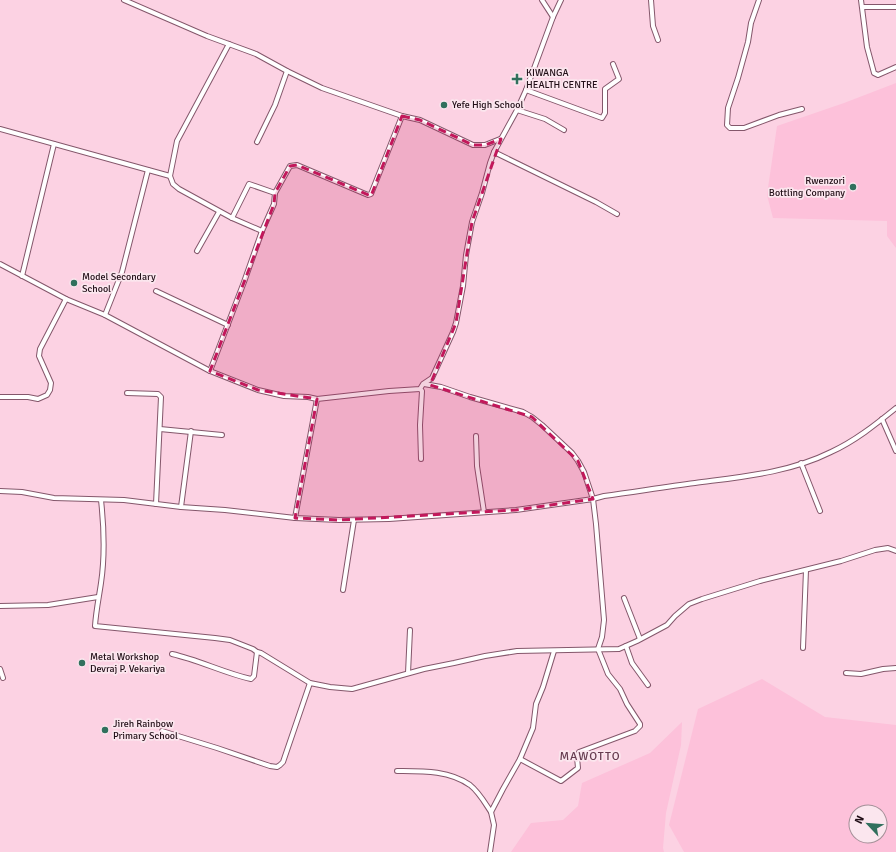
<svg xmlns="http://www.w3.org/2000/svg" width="896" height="852" font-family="Signika,sans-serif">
	<rect width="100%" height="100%" fill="#fcd2e3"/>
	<g fill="#fdc1da" fill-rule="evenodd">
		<polygon points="896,83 896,248 887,236 887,221 773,218 767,195 777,126 844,103"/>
		<path d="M 762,679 L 825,717 L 896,725 L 896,852 L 684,852 L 669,825 L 698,709 ZM 856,812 L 880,812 L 880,836 L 856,836 Z"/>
		<polygon points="682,722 681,745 666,813 663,848 664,852 511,852 531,823 563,820 578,806 582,783 650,753"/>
	</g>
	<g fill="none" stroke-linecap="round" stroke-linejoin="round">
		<g stroke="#84576b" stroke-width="6">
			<g id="street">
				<polyline points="124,0 207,36 256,54 287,71 322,88 402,116 420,120 473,145 485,145 500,139"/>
				<polyline points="542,0 553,17"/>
				<polyline points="651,0 653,26 658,40"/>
				<polyline points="759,0 751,23 748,42 738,78 728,108 727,125 730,128 744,128 779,115 802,109"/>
				<polyline points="861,0 867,47 874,73 878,75 896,67"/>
				<polyline points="863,7 896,7"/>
				<polyline points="526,90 602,118 605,113 605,89 619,79 613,64"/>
				<polyline points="517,110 545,119 564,130"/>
				<polyline points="0,129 170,176 177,141 229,44"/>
				<polyline points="257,142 275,105 287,71"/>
				<polyline points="494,152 596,202 617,214"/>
				<polyline points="170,176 173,184 179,189 232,218 262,231"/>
				<polyline points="232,218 249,184 275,193"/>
				<polyline points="197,251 219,212"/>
				<polyline points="0,264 66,299 105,315 210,371 258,390 284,396 308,397 317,399"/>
				<polyline points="22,276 54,144"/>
				<polyline points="156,291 228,325"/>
				<polyline points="105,315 122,272 148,170"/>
				<polyline points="210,371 244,282 262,231 274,204 275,193 290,166 297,165 368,195 371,194 402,116"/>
				<polyline points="424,384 441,387 470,397 523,412 532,417 542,425 572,453 578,461 584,472 593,499 596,524 604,620 602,637 598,649 608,674 620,689 627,704 640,724 640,726 635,731 579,752 577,757 578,768 561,781 520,759"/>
				<polyline points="420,389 422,391 420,425 421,459"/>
				<polyline points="127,393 158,394 161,397 156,504"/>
				<polyline points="0,397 28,397 38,399 47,395 50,390 51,383 39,356 40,349 66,299"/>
				<polyline points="882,419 896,451"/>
				<polyline points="160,429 222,435"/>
				<polyline points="476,436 477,466 484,512"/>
				<polyline points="801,463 820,511"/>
				<path d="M 0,491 L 22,492 L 54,498 L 124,500 L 181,507 L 225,510 L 295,518 L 339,520 L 389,519 L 516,510 L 593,499 L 604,496 C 634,492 664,487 695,483 C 740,477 789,473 831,452 C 855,441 875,425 896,408"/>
				<path d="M 101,500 C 104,527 105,556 101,583 C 99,597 96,611 95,626 L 215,638 L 230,640 L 253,649 L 257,652 L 261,653 L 310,683 L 330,687 L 352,689 L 424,669 L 454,663 L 485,656 L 517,651 L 619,649 L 637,641 L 667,625 L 675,616 L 689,604 L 702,599 L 760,581 L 841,561 L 875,550 L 888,548 L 896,551"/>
				<polyline points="181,507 191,431"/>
				<polyline points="295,518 317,399 389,391 420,389 423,384 432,378 453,332 456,323 463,286 466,255 472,222 482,193 490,163 494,152 517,110 526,90 553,17 561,0"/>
				<polyline points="343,590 354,520"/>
				<polyline points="624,598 640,639"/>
				<polyline points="0,606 48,605 98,597"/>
				<polyline points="626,646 632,663 648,685"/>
				<polyline points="803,648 806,570"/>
				<path d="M 172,654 C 199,660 224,673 251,679 L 254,676 L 257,652"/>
				<polyline points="0,669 3,678"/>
				<polyline points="408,673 410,630"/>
				<polyline points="846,673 861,674 883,669 896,668"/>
				<polyline points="162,731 217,748 270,766 277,767 280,765 283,762 310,683"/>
				<path d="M 397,771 C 422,771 449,770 470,785 C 479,792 485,803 491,812 L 503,789 L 520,759 L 533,728 L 536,704 L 543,687 L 554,651"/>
				<polyline points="490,852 494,825 491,812"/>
			</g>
		</g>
		<use href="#street" stroke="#fff" stroke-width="4"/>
	</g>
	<path fill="#c2185b" fill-opacity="0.2" stroke="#c2185b" stroke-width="3" stroke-dasharray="8 5" stroke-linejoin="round" d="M 402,116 L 420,120 L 473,145 L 485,145 L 501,139 L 472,222 L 456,323 L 430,385 L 532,417 L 578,461 L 593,499 L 516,510 L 339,520 L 295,518 L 317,399 L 258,390 L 210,371 L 274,204 L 275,193 L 290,166 L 297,165 L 371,196 Z"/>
	<g fill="#31705d" stroke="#fbe6ee" stroke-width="1.5">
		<path d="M515 73h4v4h4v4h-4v4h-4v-4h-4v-4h4z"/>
		<circle cx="444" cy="105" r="4"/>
		<circle cx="853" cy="187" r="4"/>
		<circle cx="74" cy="283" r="4"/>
		<circle cx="82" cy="663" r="4"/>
		<circle cx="105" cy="730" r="4"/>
	</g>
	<g text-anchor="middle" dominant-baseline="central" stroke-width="3.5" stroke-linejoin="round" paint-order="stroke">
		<g font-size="10" fill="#210f17" stroke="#fbe6ee" text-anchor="start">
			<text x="526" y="73">KIWANGA<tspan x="526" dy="12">HEALTH CENTRE</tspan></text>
			<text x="452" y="105">Yefe High School</text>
			<text x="845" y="181" text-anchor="end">Rwenzori<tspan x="845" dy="12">Bottling Company</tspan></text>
			<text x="82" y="277">Model Secondary<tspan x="82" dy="12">School</tspan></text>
			<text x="90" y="657">Metal Workshop<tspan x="90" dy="12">Devraj P. Vekariya</tspan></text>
			<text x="113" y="724">Jireh Rainbow<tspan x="113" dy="12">Primary School</tspan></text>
		</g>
		<g font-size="12" letter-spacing="1" fill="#663b4f" stroke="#fbe6ee">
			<text x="590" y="756">MAWOTTO</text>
		</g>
	</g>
	<g transform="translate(868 824) rotate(296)"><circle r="19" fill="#fbe6ee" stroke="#a49098"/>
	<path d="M0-3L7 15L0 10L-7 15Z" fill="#31705d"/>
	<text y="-6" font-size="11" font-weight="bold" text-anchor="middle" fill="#210f17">N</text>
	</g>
</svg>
